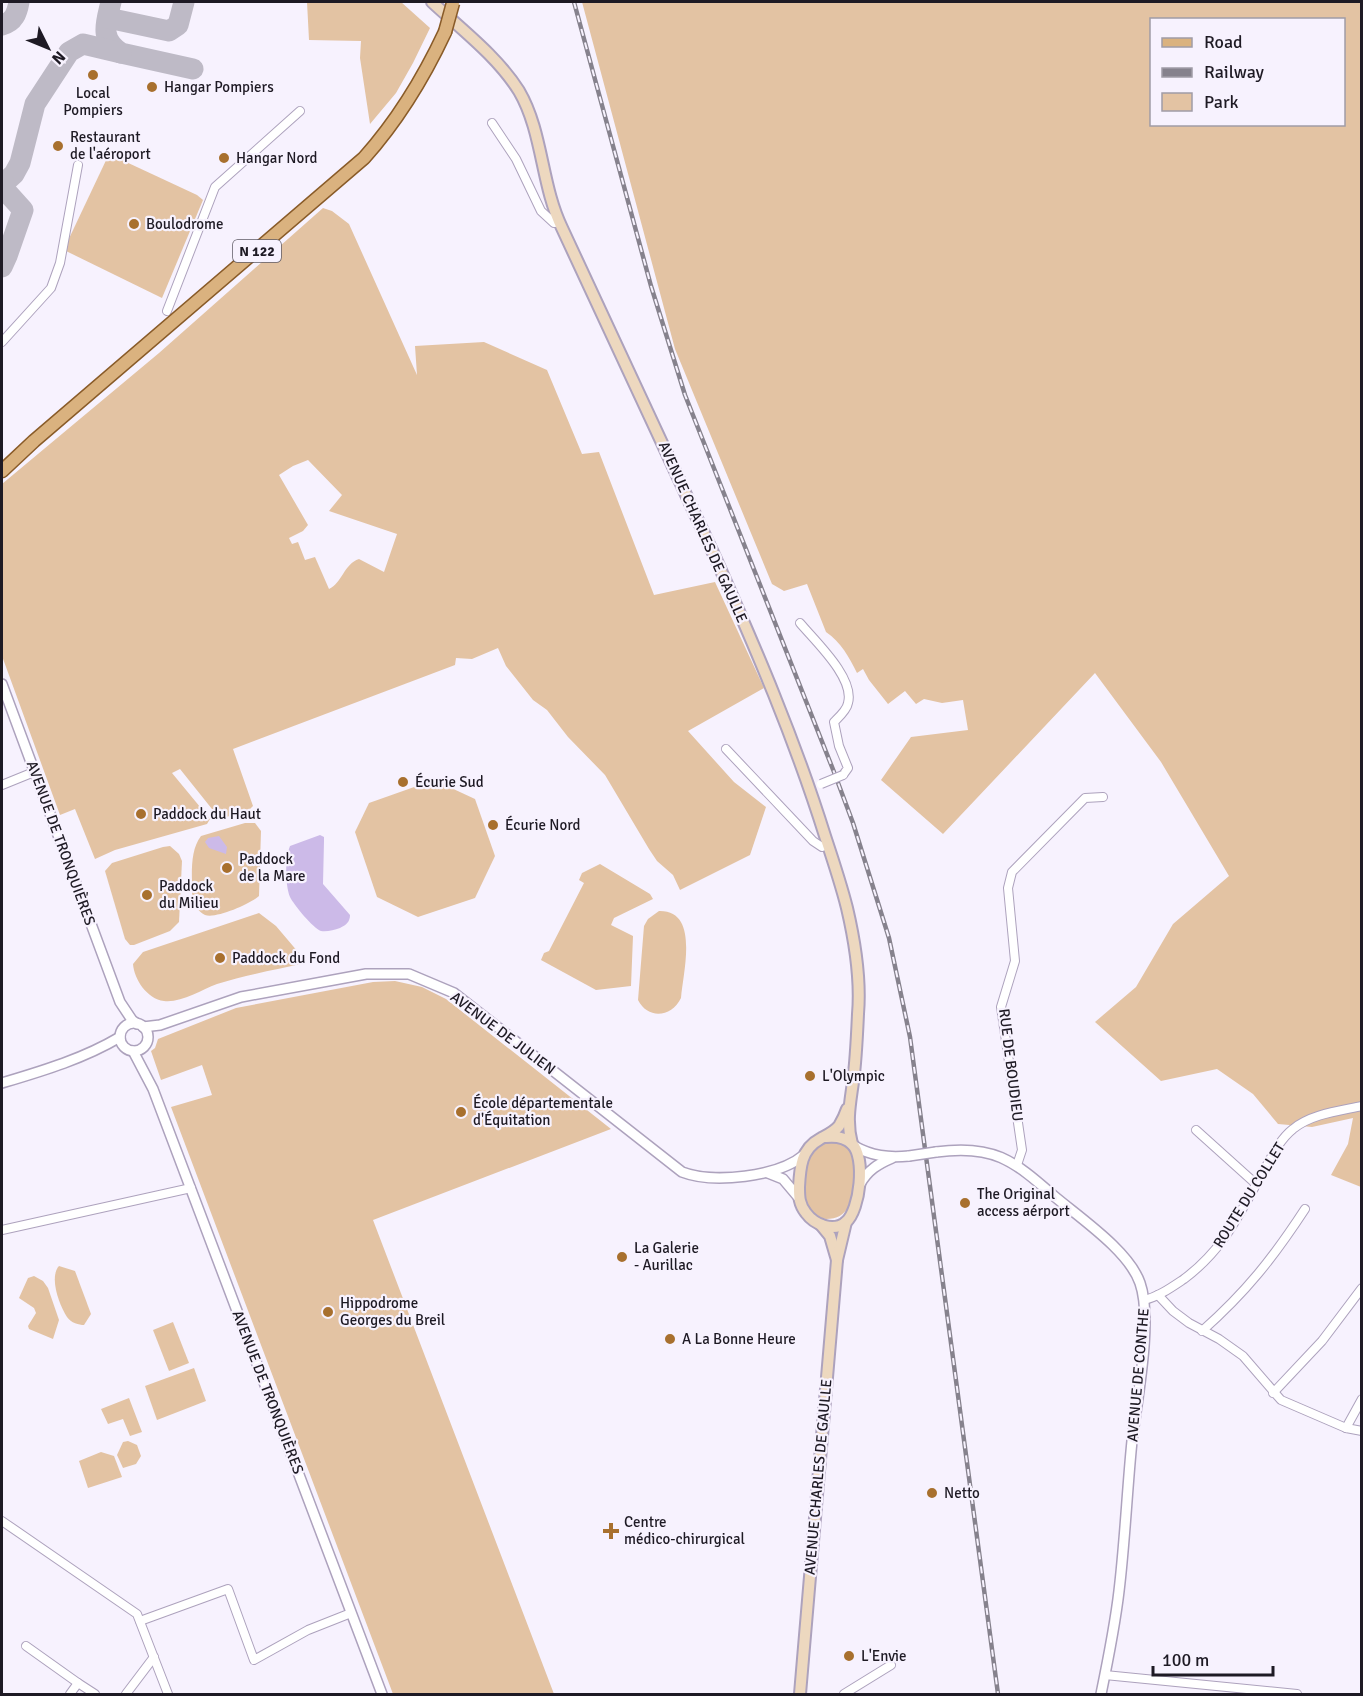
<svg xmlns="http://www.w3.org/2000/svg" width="1363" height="1696" font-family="Signika,sans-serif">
	<rect width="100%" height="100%" fill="#f7f2fe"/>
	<g fill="#e3c3a3" fill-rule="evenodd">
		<polygon points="307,2 401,2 430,28 413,63 396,93 370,124 360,58 361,41 309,40"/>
		<path d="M 582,2 L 1361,2 L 1361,1187 L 1331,1175 L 1348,1144 L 1353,1118 L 1312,1127 L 1278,1124 L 1253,1094 L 1217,1069 L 1161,1081 L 1095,1022 L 1136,987 L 1173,924 L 1229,876 L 1161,762 L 1095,673 L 943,834 L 881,780 L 911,737 L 968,730 L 963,700 L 942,703 L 924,699 L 916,704 L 905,691 L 888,704 L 869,680 L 863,669 L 857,673 C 849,657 841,642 826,632 L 807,584 L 784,591 L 772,584 L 675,349 ZM 1152,20 L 1344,20 L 1344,124 L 1152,124 Z"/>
		<polygon points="109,154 197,195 203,200 162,298 66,251 65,247"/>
		<path d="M 323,208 L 332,211 L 349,224 L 417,375 L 415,346 L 484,342 L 547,370 L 582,454 L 599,452 L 654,595 L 715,582 L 764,688 L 688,731 L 734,782 L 766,807 L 750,855 L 680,890 L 673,875 L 657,861 L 649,849 L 605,775 L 568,737 L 547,710 L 533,700 L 506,666 L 498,648 L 472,659 L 456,658 L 455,665 L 233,749 L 253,806 L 249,810 L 220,819 L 180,769 L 172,773 L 210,819 L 207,824 L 115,850 L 95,859 L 75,809 L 60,815 L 2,656 L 2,484 L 159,353 ZM 308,460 L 342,495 L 329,511 L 397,534 L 384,572 L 359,559 C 344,564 342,583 329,589 L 315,557 L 305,560 L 298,542 L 292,544 L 289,538 L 303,531 L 308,525 L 279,475 L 293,466 Z"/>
		<polygon points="434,780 475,799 495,856 475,898 418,917 377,897 355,832 369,803"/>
		<path d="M 245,823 L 255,823 L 261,831 L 259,896 C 250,904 216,919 205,915 C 199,912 195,906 192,901 C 193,881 188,853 201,836 Z"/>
		<polygon points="170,846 179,854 182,861 179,922 170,931 134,945 130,945 125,939 105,871 112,863 163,847"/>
		<polygon points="600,864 650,894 653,899 614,918 611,925 633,936 631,986 596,990 541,960 544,953 549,951 584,883 579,880 582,873"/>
		<path d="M 659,911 C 700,910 683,972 681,998 C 672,1017 648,1020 638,1000 L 644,926 L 648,919 Z"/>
		<path d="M 259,913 L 276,926 L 304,959 L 304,963 C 275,970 245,975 217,984 C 201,990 181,1003 164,1001 C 147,999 134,979 133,964 L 143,952 Z"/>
		<polygon points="395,981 422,987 446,999 611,1129 373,1220 554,1694 393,1694 171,1107 212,1095 202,1065 161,1080 151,1051 155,1048 158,1039 236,1008 373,982"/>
		<path d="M 827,1142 C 854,1141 856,1161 854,1182 C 852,1201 849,1219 826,1219 C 814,1217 807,1209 805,1197 C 806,1175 804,1151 827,1142 Z"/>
		<path d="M 59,1266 L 75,1271 L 91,1314 L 84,1325 C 79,1325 71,1323 67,1317 C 59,1305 49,1277 59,1266 Z"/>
		<polygon points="34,1276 43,1281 48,1288 59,1320 53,1339 29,1329 28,1326 36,1313 34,1308 19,1298 28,1278"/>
		<polygon points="173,1322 189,1363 169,1371 153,1330"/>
		<polygon points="194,1368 206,1401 157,1420 145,1386"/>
		<polygon points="129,1398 142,1432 130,1436 123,1419 108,1424 101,1409"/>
		<polygon points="128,1441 137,1445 141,1456 136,1464 123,1468 117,1455 123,1442"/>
		<polygon points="101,1452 114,1456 122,1477 88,1488 79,1461"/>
	</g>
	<g fill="#ccbae8">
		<path d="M 320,835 L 324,837 L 324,841 L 323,884 L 350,915 C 350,922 346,925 340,928 C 334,930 327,932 321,931 C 313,928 294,905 290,897 C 285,884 285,858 290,846 Z"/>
		<polygon points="219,836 227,847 226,854 209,848 205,842 208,838"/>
	</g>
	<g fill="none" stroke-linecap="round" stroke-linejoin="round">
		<g stroke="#bebac6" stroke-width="21">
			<path d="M 111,2 C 106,24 99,38 121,53 L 193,69"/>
			<polyline points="108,18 169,31 178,25 184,2"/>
			<path d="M 2,25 C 14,22 17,13 19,2"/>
			<polyline points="2,185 14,174 20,163 35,104 69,52 83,44 121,53"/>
			<polyline points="2,267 7,256 23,210 5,190 4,183"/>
		</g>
		<g stroke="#ada2bd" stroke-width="10">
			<g id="minor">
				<polyline points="492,123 516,159 541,211 554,223 559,222"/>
				<polyline points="167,311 215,187 300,111"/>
				<polyline points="2,342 51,288 60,263 78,165"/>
				<path d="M 800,623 C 815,641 855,678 848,703 C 847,710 839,717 834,722 L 839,746 L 848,768 L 843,775"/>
				<polyline points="726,749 813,841 822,847 828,845"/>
				<polyline points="2,785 34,772"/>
				<polyline points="1196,1130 1256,1184"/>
				<polyline points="1017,1165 1022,1150 1001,1007 1015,961 1008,888 1012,872 1085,798 1103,797"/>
				<polyline points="2,1230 191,1188"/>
				<polyline points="1158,1295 1173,1311 1189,1323 1219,1339 1243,1356 1281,1400 1346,1428 1362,1431"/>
				<path d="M 1144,1300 C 1158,1297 1172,1287 1184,1279 C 1224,1249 1238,1216 1262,1174 C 1271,1158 1279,1140 1293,1129 C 1311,1114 1339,1111 1362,1106"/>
				<path d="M 1202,1331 C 1246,1292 1273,1258 1305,1209"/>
				<polyline points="1273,1393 1322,1341 1362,1288"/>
				<polyline points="1346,1428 1362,1399"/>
				<polyline points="2,1521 137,1614 168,1694"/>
				<polyline points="140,1621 228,1589 254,1660 308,1630 351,1613"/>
				<polyline points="26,1646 78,1683"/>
				<polyline points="1105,1675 1297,1694"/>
				<polyline points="70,1694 78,1683 95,1694"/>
				<polyline points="126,1694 154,1657"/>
				<polyline points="844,1694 891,1665"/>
			</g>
		</g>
		<g stroke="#ada2bd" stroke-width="12">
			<g id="tertiary">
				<polyline points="2,684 120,1002 132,1020 137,1024"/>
				<circle cx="134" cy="1037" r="14"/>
				<path d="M 143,1027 L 160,1025 L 241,997 L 366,974 L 409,974 L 454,993 L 682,1172 C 713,1184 778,1177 804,1155"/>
				<polyline points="133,1051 153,1089 382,1694"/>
				<path d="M 2,1083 C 42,1071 83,1059 120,1037"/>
				<path d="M 854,1146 C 872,1156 888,1158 909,1156"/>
				<path d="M 936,1152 C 993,1144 1013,1160 1054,1196 C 1080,1218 1129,1251 1140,1283 C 1153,1320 1137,1400 1132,1441 C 1127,1491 1125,1541 1119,1591 C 1115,1626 1108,1660 1101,1694"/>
				<polyline points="768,1173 783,1179 799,1198"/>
				<path d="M 860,1184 C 868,1170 878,1164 892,1158"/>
			</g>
		</g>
		<g stroke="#ada2bd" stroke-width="14">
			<g id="secondary">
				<path d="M 432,2 C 461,29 497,56 519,91 C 543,132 541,185 562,228 C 613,337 664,447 715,557 C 756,649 795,740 825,836 C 833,860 841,884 847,908 C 855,942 861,979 858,1014 C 857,1036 856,1060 853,1082 C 850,1104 846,1122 852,1144"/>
				<path d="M 826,1137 C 835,1136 845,1137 852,1144 C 866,1157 860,1210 846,1222 C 833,1233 814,1224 806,1213 C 799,1204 799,1197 799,1187 C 800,1168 801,1149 820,1139 C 827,1135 834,1132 839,1126 C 842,1121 845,1115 847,1109"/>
				<polyline points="821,1225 830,1236 837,1260"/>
				<polyline points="800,1694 837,1260 846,1222"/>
			</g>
		</g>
		<g stroke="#895b28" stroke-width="15">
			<path id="primary" d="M 2,471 L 34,441 L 364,158 C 398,120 423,79 445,32"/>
		</g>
		<use href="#minor" stroke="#fff" stroke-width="8"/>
		<use href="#tertiary" stroke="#fff" stroke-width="9"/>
		<use href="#secondary" stroke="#edd8bf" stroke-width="10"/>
		<use href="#primary" stroke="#dab27f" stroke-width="12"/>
		<g stroke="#86828d" stroke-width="4.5">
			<polyline id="rail" points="574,2 651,286 685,395 834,772 853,823 889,938 910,1037 998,1694"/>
		</g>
		<use href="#rail" stroke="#f7f2fe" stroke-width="2" stroke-dasharray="7" stroke-linecap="butt"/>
		<g stroke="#ada2bd" stroke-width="10" stroke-linecap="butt">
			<polyline id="minor-bridge" points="821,784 843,775"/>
		</g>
		<g stroke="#ada2bd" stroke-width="12" stroke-linecap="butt">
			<polyline id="tertiary-bridge" points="909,1156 936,1152"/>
		</g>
		<g stroke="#895b28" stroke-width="15" stroke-linecap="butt">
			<polyline id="primary-bridge" points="445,32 453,3"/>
		</g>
		<use href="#minor-bridge" stroke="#fff" stroke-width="8"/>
		<use href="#tertiary-bridge" stroke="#fff" stroke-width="9"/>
		<use href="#primary-bridge" stroke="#dab27f" stroke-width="12"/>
	</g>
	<g fill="#a8702e" stroke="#f7f2fe" stroke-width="2">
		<circle cx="93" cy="75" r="6"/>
		<circle cx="152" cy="87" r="6"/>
		<circle cx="58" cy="146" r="6"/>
		<circle cx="224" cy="158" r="6"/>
		<circle cx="134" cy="224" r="6"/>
		<circle cx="403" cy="782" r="6"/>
		<circle cx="141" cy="814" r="6"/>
		<circle cx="493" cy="825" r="6"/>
		<circle cx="227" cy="868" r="6"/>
		<circle cx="147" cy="895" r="6"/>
		<circle cx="220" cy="958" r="6"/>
		<circle cx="810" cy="1076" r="6"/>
		<circle cx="461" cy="1112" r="6"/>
		<circle cx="965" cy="1203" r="6"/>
		<circle cx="622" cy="1257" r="6"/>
		<circle cx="328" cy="1312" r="6"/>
		<circle cx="670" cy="1339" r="6"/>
		<circle cx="932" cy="1493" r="6"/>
		<path d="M608 1522h6v6h6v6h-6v6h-6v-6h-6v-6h6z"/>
		<circle cx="849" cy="1656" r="6"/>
	</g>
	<g text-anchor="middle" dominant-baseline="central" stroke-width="4.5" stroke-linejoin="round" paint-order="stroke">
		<rect fill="#f7f2fe" stroke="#5f5b65" stroke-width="1.5" x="233" y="240" width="48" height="22" rx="4.5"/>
		<g font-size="14" font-weight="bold" fill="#1e1a24">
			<text x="257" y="251">N 122</text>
		</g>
		<g font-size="15" fill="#1e1a24" stroke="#f7f2fe" text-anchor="start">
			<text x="164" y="87">Hangar Pompiers</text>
			<text x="93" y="93" text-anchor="middle">Local<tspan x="93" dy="17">Pompiers</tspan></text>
			<text x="70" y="137">Restaurant<tspan x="70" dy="17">de l'aéroport</tspan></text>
			<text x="236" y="158">Hangar Nord</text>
			<text x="146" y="224">Boulodrome</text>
			<text x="415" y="782">Écurie Sud</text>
			<text x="153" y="814">Paddock du Haut</text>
			<text x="505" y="825">Écurie Nord</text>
			<text x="239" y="859">Paddock<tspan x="239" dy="17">de la Mare</tspan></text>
			<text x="159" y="886">Paddock<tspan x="159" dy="17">du Milieu</tspan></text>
			<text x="232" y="958">Paddock du Fond</text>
			<text x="822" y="1076">L'Olympic</text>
			<text x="473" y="1103">École départementale<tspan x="473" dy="17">d'Équitation</tspan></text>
			<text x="977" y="1194">The Original<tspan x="977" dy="17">access aérport</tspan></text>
			<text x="634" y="1248">La Galerie<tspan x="634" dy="17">- Aurillac</tspan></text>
			<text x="340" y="1303">Hippodrome<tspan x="340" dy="17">Georges du Breil</tspan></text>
			<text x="682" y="1339">A La Bonne Heure</text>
			<text x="944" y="1493">Netto</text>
			<text x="624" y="1522">Centre<tspan x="624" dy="17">médico-chirurgical</tspan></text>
			<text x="861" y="1656">L'Envie</text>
		</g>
		<g font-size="15" fill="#1e1a24" stroke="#f7f2fe">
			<text transform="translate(703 532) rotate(66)">AVENUE CHARLES DE GAULLE</text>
			<text transform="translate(61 843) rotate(70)">AVENUE DE TRONQUIÈRES</text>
			<text transform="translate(503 1033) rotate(37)">AVENUE DE JULIEN</text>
			<text transform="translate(1011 1065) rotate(83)">RUE DE BOUDIEU</text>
			<text transform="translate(1249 1195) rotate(-58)">ROUTE DU COLLET</text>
			<text transform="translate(1138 1375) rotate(-85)">AVENUE DE CONTHE</text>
			<text transform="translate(268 1392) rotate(69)">AVENUE DE TRONQUIÈRES</text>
			<text transform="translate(818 1477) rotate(-85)">AVENUE CHARLES DE GAULLE</text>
		</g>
	</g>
	<rect width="1363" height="1696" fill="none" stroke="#1e1a24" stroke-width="6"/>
	<rect x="1150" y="18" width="195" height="108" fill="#f7f2fe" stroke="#a09ca7" stroke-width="1.5"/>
	<rect x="1162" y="38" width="30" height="9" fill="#dab27f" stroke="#a09ca7" stroke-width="1.5"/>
	<text x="1204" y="48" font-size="18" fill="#1e1a24">Road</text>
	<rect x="1162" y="68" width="30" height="9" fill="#86828d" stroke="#a09ca7" stroke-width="1.5"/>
	<text x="1204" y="78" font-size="18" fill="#1e1a24">Railway</text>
	<rect x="1162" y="93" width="30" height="18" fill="#e3c3a3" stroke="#a09ca7" stroke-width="1.5"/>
	<text x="1204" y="108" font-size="18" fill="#1e1a24">Park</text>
	<g transform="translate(48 48) rotate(133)" stroke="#f7f2fe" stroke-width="4.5" paint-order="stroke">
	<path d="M0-4.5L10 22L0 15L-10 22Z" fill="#1e1a24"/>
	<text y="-9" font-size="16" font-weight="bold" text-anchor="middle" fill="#1e1a24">N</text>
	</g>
	<path d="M1153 1666v9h120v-9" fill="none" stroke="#1e1a24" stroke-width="3"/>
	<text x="1162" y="1666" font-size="18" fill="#1e1a24" stroke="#f7f2fe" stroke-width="4.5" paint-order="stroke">100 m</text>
</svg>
